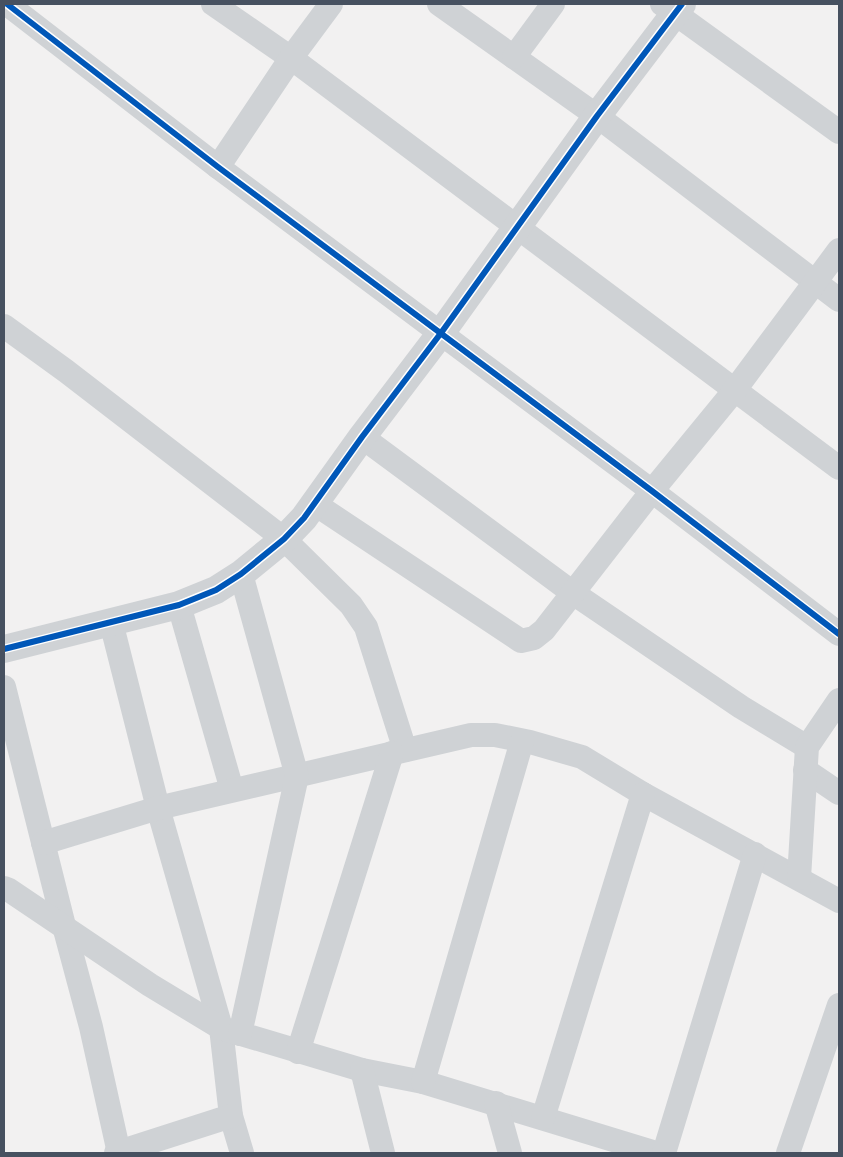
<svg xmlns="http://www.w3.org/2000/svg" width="843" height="1157" font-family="'Nunito Sans',sans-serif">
	<rect width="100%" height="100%" fill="#f2f1f1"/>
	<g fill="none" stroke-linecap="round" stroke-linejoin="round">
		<g stroke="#cfd2d5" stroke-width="24">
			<polyline points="7,4 218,167 652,491 839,634"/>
			<polyline points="213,4 291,58 839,468"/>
			<polyline points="439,4 597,116 839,300"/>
			<polyline points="662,4 839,132"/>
			<polyline points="514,57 553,4"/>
			<polyline points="218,167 291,58 331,4"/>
			<polyline points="4,326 66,371 284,539 351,605 366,627 405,750"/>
			<polyline points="362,437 573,593 741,707 807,747"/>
			<polyline points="315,504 521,641 534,638 544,630 652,491 734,391 839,250"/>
			<polyline points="179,605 232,790"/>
			<polyline points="111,622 158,808 221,1028 231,1116 242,1153"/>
			<polyline points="4,687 64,926 91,1027 119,1153"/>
			<polyline points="805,770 839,793"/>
			<polyline points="43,843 158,808 471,735 495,735 530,742 582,757 643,794 839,901"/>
			<polyline points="799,878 807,747 839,700"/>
			<polyline points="4,888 9,890 150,985 221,1028 362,1070 423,1082 656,1153"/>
			<polyline points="240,1034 297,776 241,574"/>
			<polyline points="298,1052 392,753"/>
			<polyline points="362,1070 383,1153"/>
			<polyline points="423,1082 522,741"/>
			<polyline points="496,1103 510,1153"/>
			<polyline points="543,1118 643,794"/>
			<polyline points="116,1153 231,1116"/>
			<polyline points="664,1153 755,854"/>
			<polyline points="788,1153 839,1005"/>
		</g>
		<polyline stroke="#cfd2d5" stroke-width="28" points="4,649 179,605 216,590 241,574 284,539 304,518 362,437 441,333 597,116 682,4"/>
		<g stroke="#fff" stroke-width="9">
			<g id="cycleway">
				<polyline points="7,4 218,167 652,491 839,634"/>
				<polyline points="4,649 179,605 216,590 241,574 284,539 304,518 362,437 441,333 597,116 682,4"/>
			</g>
		</g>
		<use href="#cycleway" stroke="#0057b8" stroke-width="6"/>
	</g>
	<rect width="843" height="1157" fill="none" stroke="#475160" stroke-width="10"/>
</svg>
